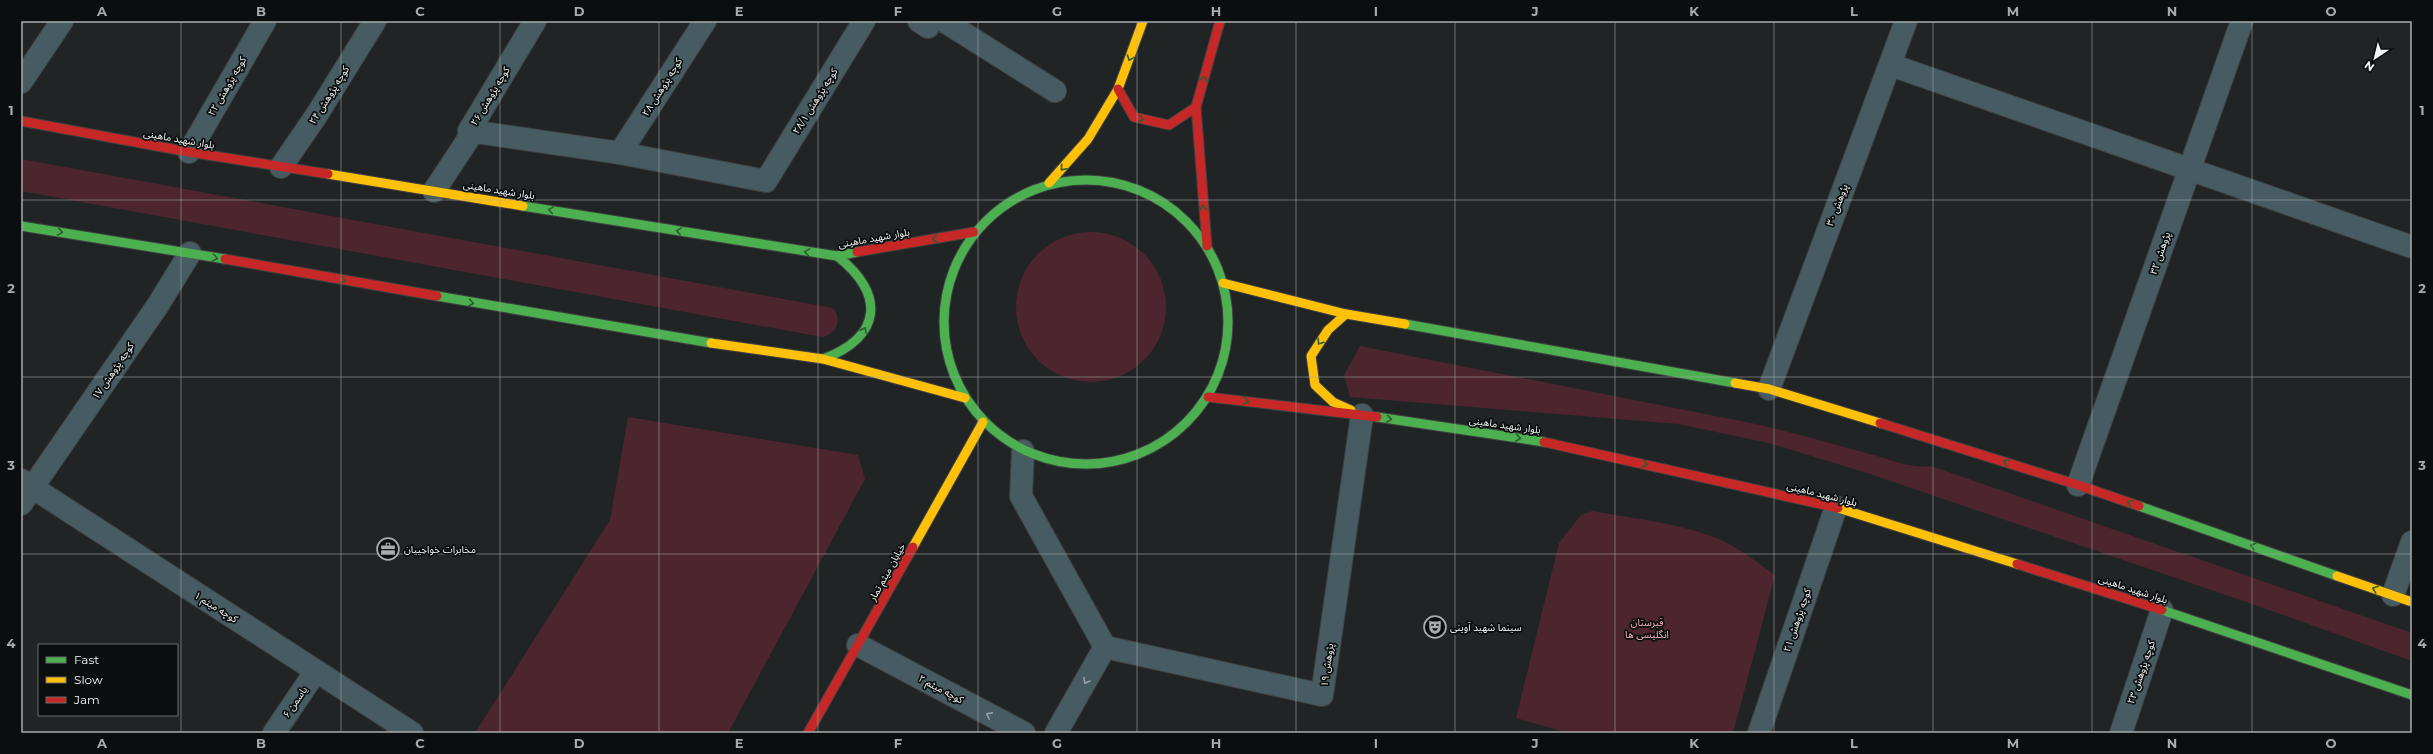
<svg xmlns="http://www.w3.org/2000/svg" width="2433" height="754" font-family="Montserrat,'Noto Sans Arabic',sans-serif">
	<rect width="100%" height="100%" fill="#212425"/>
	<g fill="#4c252f">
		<path d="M 21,159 L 833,308 C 843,320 836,334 822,337 L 21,191 Z"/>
		<circle cx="1091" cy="307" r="75"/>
		<path d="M 1360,346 L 1751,423 C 1793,432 1835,445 1877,456 C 1895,461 1913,469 1931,466 L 2412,633 L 2412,661 L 2255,605 L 1870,474 L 1769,443 L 1678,424 L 1350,397 L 1344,375 Z"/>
		<polygon points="628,417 858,455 865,479 728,733 475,733 610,520"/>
		<path d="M 1592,511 C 1636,519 1682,523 1723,541 C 1742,550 1758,563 1775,575 L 1733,733 L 1568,733 L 1516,718 L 1559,543 L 1581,515 Z"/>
	</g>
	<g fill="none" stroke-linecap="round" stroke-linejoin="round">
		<g stroke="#3f4141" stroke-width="24">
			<g id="street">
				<polyline points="919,21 928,27 932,21"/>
				<polyline points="944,21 1055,91"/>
				<polyline points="1891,65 2412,247"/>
				<polyline points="21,82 62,21"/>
				<polyline points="469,131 620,153 766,181 864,21"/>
				<polyline points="189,152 265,21"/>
				<polyline points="620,153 705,21"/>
				<polyline points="281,167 316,116 375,21"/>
				<polyline points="434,191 469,138 469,131 535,21"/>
				<polyline points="1769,389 1906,21"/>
				<polyline points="1023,451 1021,496 1105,647"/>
				<polyline points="21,480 412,733"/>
				<polyline points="2078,485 2242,21"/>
				<polyline points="21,504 158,305 190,253"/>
				<polyline points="2393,595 2412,542"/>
				<polyline points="858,645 1024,733"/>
				<polyline points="1105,647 1322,695 1362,415"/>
				<polyline points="274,733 316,671"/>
				<polyline points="1056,733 1105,647"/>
				<polyline points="1759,733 1836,507"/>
				<polyline points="2121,733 2162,610"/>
			</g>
		</g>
		<g stroke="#3f4141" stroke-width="11">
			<g id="fast">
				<circle cx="1086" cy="322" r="142"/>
				<polyline points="523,206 837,256 857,252"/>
				<polyline points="21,226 225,259"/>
				<polyline points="437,296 711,343"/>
				<polyline points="1405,324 1735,383"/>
				<path d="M 823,359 C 882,337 886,294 837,256"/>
				<polyline points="1377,417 1544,442"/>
				<polyline points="2139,506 2337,576"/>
				<polyline points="2162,610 2412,695"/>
			</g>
		</g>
		<g stroke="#3f4141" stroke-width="11">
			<g id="slow">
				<polyline points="328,174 523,206"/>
				<polyline points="1049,183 1088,139 1118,89 1143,21"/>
				<polyline points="1223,283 1346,314 1405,324"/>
				<polyline points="1346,314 1328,330 1311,356 1315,385 1333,402 1351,410"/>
				<polyline points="711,343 823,359 965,398"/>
				<polyline points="1735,383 1769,389 1880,423"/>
				<polyline points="1838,508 2017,564"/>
				<polyline points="913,547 983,422"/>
				<polyline points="2337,576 2412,602"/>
			</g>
		</g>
		<g stroke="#3f4141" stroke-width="11">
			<g id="jam">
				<polyline points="1118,89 1134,117 1169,125 1196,107"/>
				<polyline points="21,121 189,152 328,174"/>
				<polyline points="1207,246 1196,107 1220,21"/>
				<polyline points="857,252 974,232"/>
				<polyline points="225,259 437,296"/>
				<polyline points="1208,397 1377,417"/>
				<polyline points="1880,423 2078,485 2139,506"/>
				<polyline points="1544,442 1838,508"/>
				<polyline points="2017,564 2162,610"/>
				<polyline points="808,733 913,547"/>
			</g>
		</g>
		<use href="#street" stroke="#475c62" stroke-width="22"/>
		<use href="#fast" stroke="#4caf50" stroke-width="9"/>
		<use href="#slow" stroke="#ffc107" stroke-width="9"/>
		<use href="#jam" stroke="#c62828" stroke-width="9"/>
	</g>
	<defs><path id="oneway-chevron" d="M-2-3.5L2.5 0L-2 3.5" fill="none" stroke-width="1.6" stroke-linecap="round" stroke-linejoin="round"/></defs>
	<g stroke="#2c5e30">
		<use href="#oneway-chevron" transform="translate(1130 58) rotate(110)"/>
		<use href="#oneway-chevron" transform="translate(1204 79) rotate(-74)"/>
		<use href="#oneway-chevron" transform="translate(1141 119) rotate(14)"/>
		<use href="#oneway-chevron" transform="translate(1063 168) rotate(131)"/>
		<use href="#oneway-chevron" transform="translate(1203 208) rotate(-95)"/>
		<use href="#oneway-chevron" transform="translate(551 210) rotate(-171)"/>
		<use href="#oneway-chevron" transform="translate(679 231) rotate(-171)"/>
		<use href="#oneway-chevron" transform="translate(60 232) rotate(9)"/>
		<use href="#oneway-chevron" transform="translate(935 239) rotate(170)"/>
		<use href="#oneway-chevron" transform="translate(807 252) rotate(-171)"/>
		<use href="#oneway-chevron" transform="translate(215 258) rotate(10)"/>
		<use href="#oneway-chevron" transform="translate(343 280) rotate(10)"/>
		<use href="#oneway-chevron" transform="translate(471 303) rotate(10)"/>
		<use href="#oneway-chevron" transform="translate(864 330) rotate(-63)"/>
		<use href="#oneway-chevron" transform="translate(1320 342) rotate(123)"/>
		<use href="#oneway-chevron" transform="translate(1246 401) rotate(7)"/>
		<use href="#oneway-chevron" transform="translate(1389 419) rotate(8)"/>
		<use href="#oneway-chevron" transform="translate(1518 438) rotate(8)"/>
		<use href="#oneway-chevron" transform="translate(2006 462) rotate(-163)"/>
		<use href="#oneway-chevron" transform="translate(1645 464) rotate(13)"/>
		<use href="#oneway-chevron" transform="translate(2130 503) rotate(-161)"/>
		<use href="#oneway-chevron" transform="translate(2253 546) rotate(-161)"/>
		<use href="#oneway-chevron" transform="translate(2375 589) rotate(-161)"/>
	</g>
	<g stroke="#94a1a5">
		<use href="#oneway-chevron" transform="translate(1086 681) rotate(120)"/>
		<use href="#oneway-chevron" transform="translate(989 715) rotate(-152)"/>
	</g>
	<path fill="none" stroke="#a8acad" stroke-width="1" stroke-opacity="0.55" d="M 181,21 L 181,733M 341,21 L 341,733M 500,21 L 500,733M 659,21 L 659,733M 818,21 L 818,733M 978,21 L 978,733M 1137,21 L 1137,733M 1296,21 L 1296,733M 1455,21 L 1455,733M 1615,21 L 1615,733M 1774,21 L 1774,733M 1933,21 L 1933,733M 2092,21 L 2092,733M 2252,21 L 2252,733M 21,200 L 2412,200M 21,377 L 2412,377M 21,554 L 2412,554"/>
	<defs>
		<g id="office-ring" transform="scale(1.15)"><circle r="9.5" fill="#0b0e0f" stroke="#a8acad" stroke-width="1.5"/><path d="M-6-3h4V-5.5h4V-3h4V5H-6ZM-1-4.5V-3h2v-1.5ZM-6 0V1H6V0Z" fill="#a8acad"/></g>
		<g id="theatre-ring" transform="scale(1.15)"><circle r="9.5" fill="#0b0e0f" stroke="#a8acad" stroke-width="1.5"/><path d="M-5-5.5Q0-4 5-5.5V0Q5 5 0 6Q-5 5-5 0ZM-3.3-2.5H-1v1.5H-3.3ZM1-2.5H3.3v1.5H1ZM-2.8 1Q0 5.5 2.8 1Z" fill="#a8acad"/></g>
	</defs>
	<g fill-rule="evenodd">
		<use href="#office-ring" x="388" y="549"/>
		<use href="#theatre-ring" x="1435" y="627"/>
	</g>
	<g text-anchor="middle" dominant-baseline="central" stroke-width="3.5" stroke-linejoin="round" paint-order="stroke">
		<g font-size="10" fill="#f1f5f6" stroke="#0b0e0f">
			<text transform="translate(227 86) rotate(-60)">کوچه پژوهش ۲۲</text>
			<text transform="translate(662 87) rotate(-58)">کوچه پژوهش ۲۸</text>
			<text transform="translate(329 95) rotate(-58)">کوچه پژوهش ۲۴</text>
			<text transform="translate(490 96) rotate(-59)">کوچه پژوهش ۲۶</text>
			<text transform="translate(815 101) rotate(-58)">کوچه پژوهش ۲۸/۱</text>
			<text transform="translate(179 139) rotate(10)">بلوار شهید ماهینی</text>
			<text transform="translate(499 190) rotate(9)">بلوار شهید ماهینی</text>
			<text transform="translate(1837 205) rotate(-69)">پژوهش ۳۰</text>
			<text transform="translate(874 238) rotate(-10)">بلوار شهید ماهینی</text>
			<text transform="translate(2160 253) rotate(-71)">پژوهش ۳۲</text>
			<text transform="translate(113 371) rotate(-56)">کوچه پژوهش ۱۷</text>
			<text transform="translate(1505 425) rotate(8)">بلوار شهید ماهینی</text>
			<text transform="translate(1822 494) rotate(14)">بلوار شهید ماهینی</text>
			<text transform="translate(887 572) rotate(-61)">خیابان میثم تمار</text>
			<text transform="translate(2133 589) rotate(18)">بلوار شهید ماهینی</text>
			<text transform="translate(216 607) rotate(32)">کوچه میثم ۱</text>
			<text transform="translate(1797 620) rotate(-71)">کوچه پژوهش ۲۱</text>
			<text transform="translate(1327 665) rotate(-82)">پژوهش ۱۹</text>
			<text transform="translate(2141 672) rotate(-71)">کوچه پژوهش ۲۳</text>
			<text transform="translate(941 689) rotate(28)">کوچه میثم ۲</text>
			<text transform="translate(295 702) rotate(-56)">یاسمن ۶</text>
		</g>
		<g font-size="10" fill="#f1f5f6" stroke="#0b0e0f" text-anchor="start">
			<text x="404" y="549">مخابرات خواجییان</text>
			<text x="1450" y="627">سینما شهید آوینی</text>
		</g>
		<g font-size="10" fill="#f7b1bf" stroke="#0b0e0f">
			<text x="1647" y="622">قبرستان<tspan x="1647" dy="12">انگلیسی ها</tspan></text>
		</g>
	</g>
	<rect width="2433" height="754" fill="none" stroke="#0b0e0f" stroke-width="44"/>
	<rect x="38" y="644" width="140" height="72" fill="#0b0e0f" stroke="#676a6b"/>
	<rect x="46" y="657" width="20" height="6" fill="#4caf50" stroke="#676a6b"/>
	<text x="74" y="664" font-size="12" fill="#f1f5f6">Fast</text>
	<rect x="46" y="677" width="20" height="6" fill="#ffc107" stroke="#676a6b"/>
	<text x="74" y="684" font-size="12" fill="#f1f5f6">Slow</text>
	<rect x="46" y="697" width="20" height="6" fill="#c62828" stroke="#676a6b"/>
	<text x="74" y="704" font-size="12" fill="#f1f5f6">Jam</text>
	<g transform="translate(2375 58) rotate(215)" stroke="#0b0e0f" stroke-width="3" paint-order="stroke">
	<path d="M0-3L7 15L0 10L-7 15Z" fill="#f1f5f6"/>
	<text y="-6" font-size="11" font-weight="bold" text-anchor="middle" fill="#f1f5f6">N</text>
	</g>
	<rect x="22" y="22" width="2389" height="710" fill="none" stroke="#a8acad" stroke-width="1.5"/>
	<g font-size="13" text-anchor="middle" font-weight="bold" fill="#a8acad">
		<text x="102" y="16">A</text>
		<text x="261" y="16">B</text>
		<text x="420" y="16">C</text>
		<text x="579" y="16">D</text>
		<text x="739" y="16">E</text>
		<text x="898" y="16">F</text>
		<text x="1057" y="16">G</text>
		<text x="1216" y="16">H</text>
		<text x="1376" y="16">I</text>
		<text x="1535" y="16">J</text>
		<text x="1694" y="16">K</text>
		<text x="1854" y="16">L</text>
		<text x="2013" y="16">M</text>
		<text x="2172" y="16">N</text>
		<text x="2331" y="16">O</text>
		<text x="11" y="115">1</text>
		<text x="2422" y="115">1</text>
		<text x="11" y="293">2</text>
		<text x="2422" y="293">2</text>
		<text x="11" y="470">3</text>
		<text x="2422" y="470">3</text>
		<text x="11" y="648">4</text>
		<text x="2422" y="648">4</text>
		<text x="102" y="748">A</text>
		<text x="261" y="748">B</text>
		<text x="420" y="748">C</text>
		<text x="579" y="748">D</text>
		<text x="739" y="748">E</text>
		<text x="898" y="748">F</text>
		<text x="1057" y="748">G</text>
		<text x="1216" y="748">H</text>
		<text x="1376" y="748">I</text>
		<text x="1535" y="748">J</text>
		<text x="1694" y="748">K</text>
		<text x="1854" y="748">L</text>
		<text x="2013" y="748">M</text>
		<text x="2172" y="748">N</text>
		<text x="2331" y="748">O</text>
	</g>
</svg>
